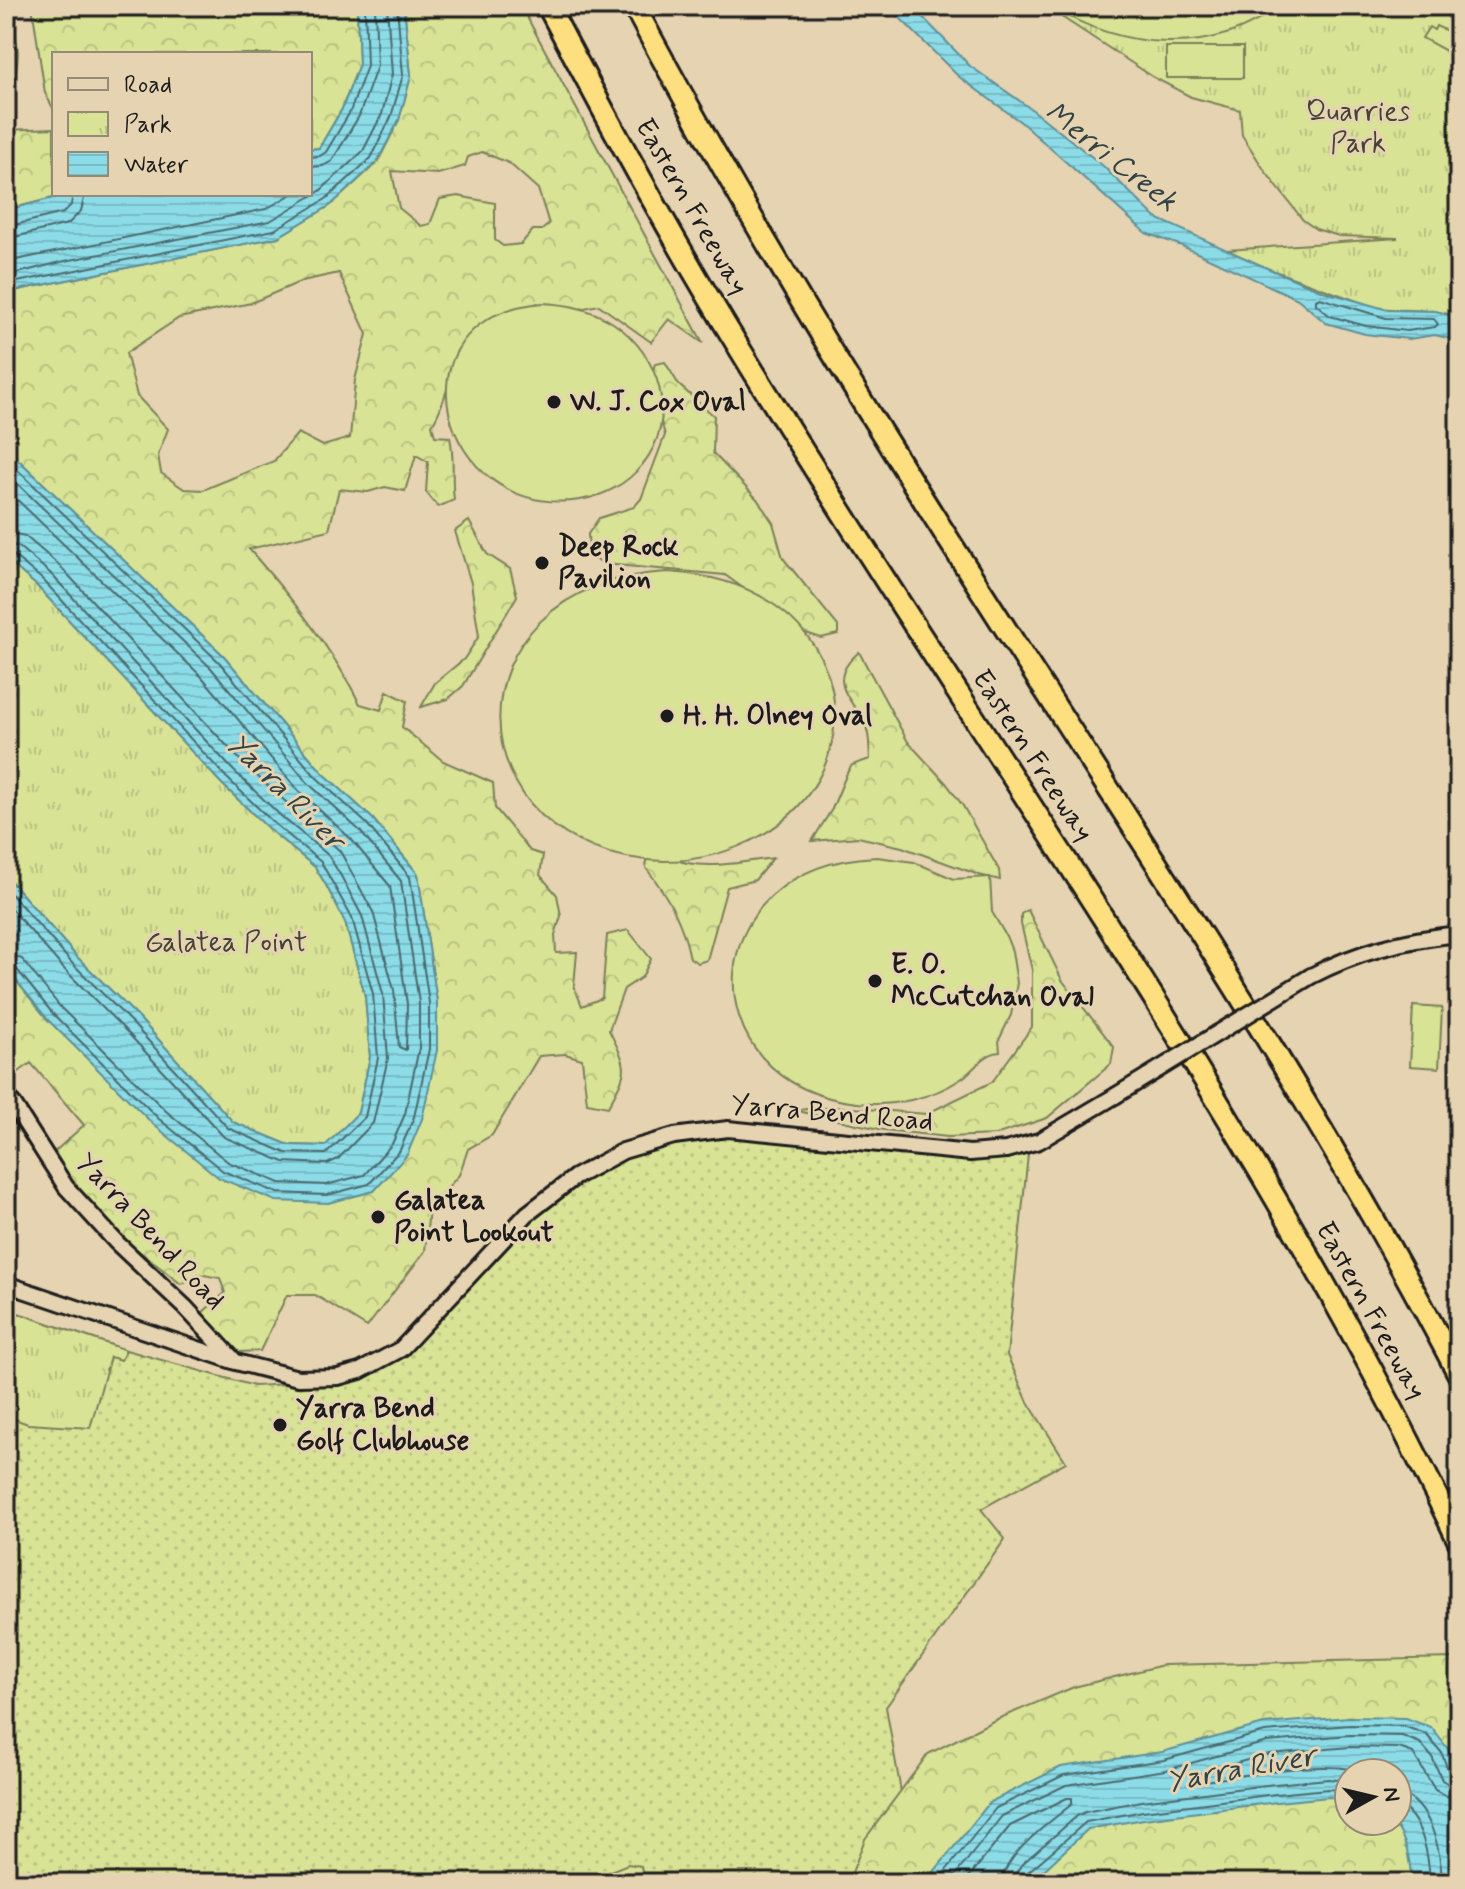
<svg xmlns="http://www.w3.org/2000/svg" width="1465" height="1889" font-family="Mynerve,sans-serif">
	<defs>
		<pattern id="grass-dots" width="8" height="8" patternUnits="userSpaceOnUse" patternTransform="scale(2)"><rect width="8" height="8" fill="#d8e396"/><path d="M2 2h.1M6 6h.1" fill="none" stroke="#b9c281" stroke-width="1.8" stroke-linecap="round"/></pattern>
		<pattern id="forest-crowns" width="20" height="18" patternUnits="userSpaceOnUse" patternTransform="scale(2)"><rect width="20" height="18" fill="#d8e396"/><path d="M2 6a3 3 0 1 1 6 0M12 15a3 3 0 1 1 6 0" fill="none" stroke="#b9c281"/></pattern>
		<pattern id="park-tufts" width="24" height="20" patternUnits="userSpaceOnUse" patternTransform="scale(2)"><rect width="24" height="20" fill="#d8e396"/><path d="M3 7l-1-3M5 7V3M7 7l1-3M15 17l-1-3M17 17v-4M19 17l1-3" fill="none" stroke="#b9c281"/></pattern>
		<pattern id="water-rules" width="6" height="5" patternUnits="userSpaceOnUse" patternTransform="scale(2)"><rect width="6" height="5" fill="#8cdce8"/><path d="M0 2.5h6" fill="none" stroke="#78bcc6"/></pattern>
	</defs>
	<rect width="100%" height="100%" fill="#e6d3b1"/>
	<filter id="ink" filterUnits="userSpaceOnUse"><feTurbulence type="fractalNoise" baseFrequency=".0125" numOctaves="2"/><feDisplacementMap in="SourceGraphic" scale="16" xChannelSelector="R" yChannelSelector="G"/><feConvolveMatrix kernelMatrix="1 2 1 2 8 2 1 2 1" color-interpolation-filters="sRGB"/></filter>
	<g filter="url(#ink)">
		<polygon fill="url(#grass-dots)" stroke="#7a8059" stroke-width="2" points="705,1131 1006,1150 1028,1154 1007,1355 1028,1402 1066,1462 981,1509 1005,1539 886,1707 917,1883 6,1883 6,1309 126,1350 254,1386 307,1383 383,1361 527,1214 596,1163"/>
		<g fill="url(#forest-crowns)" stroke="#7a8059" stroke-width="2" fill-rule="evenodd">
			<polygon points="32,6 357,6 359,64 342,109 319,148 310,149 310,54 54,54 54,110 45,93"/>
			<path d="M 404,6 L 521,6 L 703,343 L 669,319 L 651,342 L 599,305 L 559,313 L 537,303 C 510,318 471,333 457,362 C 447,383 445,405 432,425 L 435,436 L 450,437 C 455,461 451,476 454,500 L 438,507 L 426,492 L 428,462 L 416,455 L 405,491 L 385,487 L 368,492 L 339,489 L 329,530 L 249,549 C 291,598 331,646 360,704 L 381,710 L 387,691 L 407,701 L 402,727 L 443,761 L 493,783 L 495,808 L 530,851 L 543,855 L 540,875 L 557,895 L 561,916 L 555,935 L 556,953 L 577,952 L 574,986 L 582,1006 L 602,998 L 607,935 L 628,930 L 651,959 L 642,977 L 624,989 L 609,1030 C 629,1071 629,1067 608,1107 L 587,1103 L 582,1059 L 565,1054 L 539,1056 L 492,1135 L 468,1149 L 459,1175 L 429,1208 L 425,1251 L 367,1327 L 315,1295 L 287,1295 L 260,1351 L 238,1352 L 210,1325 L 202,1313 L 225,1293 L 220,1278 L 199,1274 L 181,1284 L 74,1200 L 51,1155 L 84,1125 L 31,1063 L 9,1079 L 6,1076 L 6,1025 L 15,1021 L 6,1007 L 6,968 L 48,1020 L 437,1050 L 437,1002 L 418,874 L 373,819 L 322,772 L 224,656 L 6,448 L 6,298 L 18,290 L 278,237 L 331,205 L 378,162 L 399,120 L 411,76 ZM 482,152 L 509,163 L 538,189 L 549,224 L 542,230 L 533,230 L 521,244 L 503,246 L 495,240 L 495,203 L 458,196 L 440,199 L 430,224 L 421,226 L 399,208 L 392,171 L 438,174 L 465,166 L 468,157 ZM 339,273 L 367,334 L 355,380 L 350,438 L 323,446 L 298,433 L 274,461 L 203,490 L 184,489 L 161,473 L 158,455 L 168,429 L 137,396 L 126,353 L 179,318 L 251,303 L 302,281 Z"/>
			<path d="M 6,16 C 23,41 20,69 6,95 Z"/>
			<polygon points="54,128 54,194 69,194 6,210 6,130"/>
			<polygon points="665,362 679,385 714,416 713,453 757,499 773,523 783,558 838,626 838,634 821,638 803,632 725,575 604,564 589,554 588,534 599,518 634,507 641,499 665,435 649,381 655,364"/>
			<polygon points="469,521 487,554 510,569 517,596 463,686 448,699 421,707 435,683 464,659 479,636 471,583 455,531"/>
			<path d="M 859,652 L 908,742 L 946,783 L 963,806 L 999,870 L 1000,880 L 979,875 L 902,847 L 858,837 L 812,841 L 832,809 L 847,773 L 852,765 L 870,759 C 869,749 870,736 866,727 C 852,697 824,682 859,652 Z"/>
			<path d="M 665,856 C 700,872 736,863 773,858 L 755,880 L 727,887 L 707,960 L 698,963 L 690,958 C 683,923 668,896 646,868 L 647,859 Z"/>
			<polygon points="1028,910 1062,980 1114,1047 1111,1064 1047,1118 995,1135 948,1137 884,1130 793,1110 841,1107 926,1114 992,1082 1032,1027 1032,970 1021,924 1021,914"/>
			<path d="M 1453,1658 L 1459,1670 L 1459,1883 L 848,1883 L 865,1839 L 928,1754 L 995,1720 L 1074,1687 L 1163,1665 ZM 1349,1773 L 1397,1773 L 1397,1821 L 1349,1821 Z"/>
			<polygon points="628,1864 641,1866 644,1883 602,1883 610,1871"/>
		</g>
		<g fill="url(#park-tufts)" stroke="#7a8059" stroke-width="2">
			<path d="M 1045,6 L 1459,6 L 1459,318 C 1431,305 1400,314 1371,306 L 1269,269 L 1227,250 L 1398,238 L 1339,236 L 1316,229 L 1303,220 L 1265,171 L 1242,135 L 1240,110 L 1191,97 L 1153,77 Z"/>
			<polygon points="6,559 37,586 222,784 271,831 315,867 326,885 345,922 365,996 370,1057 358,1113 326,1146 289,1145 233,1122 139,1018 77,957 6,876"/>
			<polygon points="6,1309 126,1350 121,1360 110,1357 90,1428 28,1424 6,1416"/>
		</g>
		<g fill="#d8e396" stroke="#7a8059" stroke-width="2">
			<path d="M 1051,6 L 1279,6 C 1213,58 1119,50 1051,6 Z"/>
			<polygon points="1450,25 1459,30 1459,58 1422,38 1429,27 1434,30 1436,26 1447,31"/>
			<rect x="1166" y="47" width="77" height="31"/>
			<path d="M 543,303 C 568,304 591,309 613,323 C 660,354 680,419 642,465 C 627,484 604,496 580,500 C 439,521 385,316 543,303 Z"/>
			<path d="M 667,572 C 703,574 739,581 770,602 C 860,661 855,781 762,835 C 732,852 698,861 664,861 C 448,855 440,584 667,572 Z"/>
			<path d="M 877,857 L 914,862 L 954,879 L 990,877 L 992,912 L 1006,936 L 1012,951 L 1017,983 L 1011,1015 L 999,1040 L 1000,1052 C 984,1053 974,1070 961,1079 C 931,1099 892,1107 857,1103 C 687,1084 692,864 877,857 Z"/>
			<polygon points="1413,1006 1442,1008 1439,1068 1410,1066"/>
		</g>
		<g fill="url(#water-rules)" stroke="#5f8f96" stroke-width="2">
			<polygon points="357,6 404,6 411,76 399,120 377,162 331,205 278,237 18,290 6,298 6,210 69,194 310,194 310,149 319,148 342,109 359,64"/>
			<polygon points="888,6 912,6 970,66 1034,111 1102,165 1156,218 1269,269 1323,291 1388,310 1436,311 1459,318 1459,341 1435,335 1409,339 1365,334 1326,323 1298,299 1182,246 1146,233 1022,123 958,76"/>
			<polygon points="6,448 224,656 322,772 373,819 418,874 437,1002 437,1050 422,1119 407,1155 374,1191 328,1203 276,1201 219,1178 154,1125 48,1020 6,968 6,876 77,957 139,1018 233,1122 289,1145 325,1146 358,1113 370,1057 365,996 345,922 326,885 315,867 271,831 222,784 37,586 6,559"/>
			<path d="M 1349,1717 L 1405,1718 L 1431,1727 L 1448,1749 L 1459,1778 L 1459,1883 L 1412,1883 C 1410,1862 1407,1837 1392,1821 L 1397,1821 L 1397,1773 L 1349,1773 L 1349,1799 L 1329,1797 L 1277,1802 L 1144,1819 L 1088,1829 L 1030,1883 L 925,1883 L 990,1802 L 1061,1767 L 1162,1752 L 1264,1724 Z"/>
		</g>
		<g fill="none" stroke-linecap="round" stroke-linejoin="round">
			<g stroke="#49696e" stroke-width="2">
				<polyline points="310,157 320,156 326,152 350,112 367,66 365,6"/>
				<polyline points="310,167 323,166 332,161 359,116 377,66 375,6"/>
				<polyline points="6,227 63,213 71,205 73,194"/>
				<polyline points="6,239 68,224 81,211 85,194"/>
				<polyline points="6,262 266,209 292,194"/>
				<polyline points="6,276 65,261 270,221 320,191 363,151 382,114 392,74 387,6"/>
				<polyline points="6,288 17,282 274,230 326,199 371,158 391,117 403,75 397,6"/>
				<polygon points="1320,298 1386,318 1434,319 1438,324 1435,327 1407,331 1366,326 1330,316 1316,304 1316,300"/>
				<polyline points="6,459 219,662 316,777 367,824 410,877 429,1003 429,1049 414,1117 400,1150 369,1184 327,1195 278,1193 223,1171 159,1119 54,1015 15,967 6,964"/>
				<polyline points="6,473 211,668 308,783 360,831 401,881 419,1003 419,1048 405,1114 392,1144 364,1175 326,1185 280,1183 228,1162 166,1111 61,1008 22,959 6,954"/>
				<polyline points="6,489 202,677 299,791 351,839 390,886 407,1004 406,1050 399,1047 394,990 373,912 340,851 243,763 58,564 25,536 6,532"/>
				<polyline points="6,544 19,547 50,573 234,771 282,817 328,855 341,876 362,916 383,994 388,1058 373,1123 338,1159 327,1164 284,1162 224,1137 126,1031 64,969 6,903"/>
				<polyline points="6,554 14,556 43,580 227,778 276,825 321,862 352,918 373,994 378,1058 365,1117 326,1154 286,1153 228,1128 133,1024 71,962 6,888"/>
				<path d="M 1363,1773 C 1329,1757 1238,1777 1198,1782 L 1194,1778 L 1197,1774 L 1269,1754 L 1350,1747 L 1399,1748 L 1413,1753 L 1435,1790 L 1446,1796 L 1459,1798"/>
				<path d="M 1397,1792 C 1432,1802 1441,1851 1442,1883"/>
				<path d="M 1397,1804 C 1423,1817 1429,1857 1430,1883"/>
				<polyline points="936,1883 996,1808 1064,1775 1164,1760 1265,1732 1350,1725 1403,1726 1426,1734 1441,1752 1449,1772 1459,1776"/>
				<polyline points="949,1883 1002,1816 1066,1785 1166,1770 1267,1742 1350,1735 1402,1736 1420,1743 1432,1757 1442,1780 1450,1785 1459,1786"/>
				<path d="M 964,1883 L 1010,1826 L 1067,1798 L 1072,1798 L 1072,1804 C 1050,1822 1004,1854 1002,1883"/>
				<polyline points="1014,1883 1016,1873 1022,1864 1077,1816 1085,1812 1141,1801 1275,1784 1328,1779 1349,1781"/>
				<polyline points="1025,1883 1029,1871 1086,1822 1143,1811 1276,1794 1328,1789 1349,1791"/>
			</g>
			<g stroke="#1c1c1c" stroke-width="20">
				<g id="secondary">
					<path d="M 1311,976 C 1357,952 1407,939 1459,934"/>
					<polyline points="6,1093 66,1187 117,1243 185,1307 233,1359"/>
					<polyline points="6,1284 236,1362 298,1378 338,1377 360,1371 401,1349 527,1214 575,1177 623,1151 674,1136 728,1129 970,1153 1006,1150 1039,1141 1115,1096"/>
				</g>
			</g>
			<g stroke="#1c1c1c" stroke-width="26">
				<g id="highway">
					<path d="M 548,6 C 609,123 672,239 741,351 C 982,746 1259,1122 1459,1542"/>
					<path d="M 634,6 C 717,162 807,314 901,464 C 1089,766 1294,1058 1459,1375"/>
				</g>
			</g>
			<use href="#secondary" stroke="#e6d3b1" stroke-width="14"/>
			<use href="#highway" stroke="#fedf80" stroke-width="20"/>
			<g stroke="#1c1c1c" stroke-width="20" stroke-linecap="butt">
				<polyline id="secondary-bridge" points="1115,1096 1311,976"/>
			</g>
			<use href="#secondary-bridge" stroke="#e6d3b1" stroke-width="14"/>
		</g>
	</g>
	<g fill="#1c1c1c" stroke="#e6d3b1" stroke-width="3">
		<circle cx="554" cy="402" r="8"/>
		<circle cx="542" cy="563" r="8"/>
		<circle cx="667" cy="716" r="8"/>
		<circle cx="875" cy="981" r="8"/>
		<circle cx="378" cy="1217" r="8"/>
		<circle cx="280" cy="1425" r="8"/>
	</g>
	<g text-anchor="middle" dominant-baseline="central" stroke-width="6" stroke-linejoin="round" paint-order="stroke">
		<g font-size="28" fill="#424434" stroke="#e6d3b1">
			<text x="1358" y="112">Quarries<tspan x="1358" dy="32">Park</tspan></text>
			<text x="226" y="943">Galatea Point</text>
		</g>
		<g font-size="28" fill="#1c1c1c" stroke="#e6d3b1">
			<text transform="translate(691 207) rotate(60)">Eastern Freeway</text>
			<text transform="translate(1032 756) rotate(57)">Eastern Freeway</text>
			<text transform="translate(832 1114) rotate(5)">Yarra Bend Road</text>
			<text transform="translate(150 1232) rotate(47)">Yarra Bend Road</text>
			<text transform="translate(1370 1311) rotate(61)">Eastern Freeway</text>
		</g>
		<g font-size="28" font-weight="bold" fill="#1c1c1c" stroke="#e6d3b1" text-anchor="start">
			<text x="570" y="402">W. J. Cox Oval</text>
			<text x="558" y="547">Deep Rock<tspan x="558" dy="32">Pavilion</tspan></text>
			<text x="683" y="716">H. H. Olney Oval</text>
			<text x="891" y="965">E. O.<tspan x="891" dy="32">McCutchan Oval</tspan></text>
			<text x="394" y="1201">Galatea<tspan x="394" dy="32">Point Lookout</tspan></text>
			<text x="296" y="1409">Yarra Bend<tspan x="296" dy="32">Golf Clubhouse</tspan></text>
		</g>
		<g font-size="30" font-style="italic" fill="#324245" stroke="#e6d3b1">
			<text transform="translate(1111 157) rotate(38)">Merri Creek</text>
			<text transform="translate(285 792) rotate(45)">Yarra River</text>
			<text transform="translate(1241 1769) rotate(-10)">Yarra River</text>
		</g>
	</g>
	<rect width="1465" height="1889" fill="none" stroke="#e6d3b1" stroke-width="32"/>
	<rect x="16" y="16" width="1433" height="1857" fill="none" stroke="#1c1c1c" stroke-width="3" filter="url(#ink)"/>
	<rect x="52" y="52" width="260" height="144" fill="#e6d3b1" stroke="#958a75" stroke-width="2"/>
	<rect x="68" y="78" width="40" height="12" fill="#e6d3b1" stroke="#958a75" stroke-width="2"/>
	<text x="124" y="92" font-size="24" fill="#1c1c1c">Road</text>
	<rect x="68" y="112" width="40" height="24" fill="url(#park-tufts)" stroke="#958a75" stroke-width="2"/>
	<text x="124" y="132" font-size="24" fill="#1c1c1c">Park</text>
	<rect x="68" y="152" width="40" height="24" fill="url(#water-rules)" stroke="#958a75" stroke-width="2"/>
	<text x="124" y="172" font-size="24" fill="#1c1c1c">Water</text>
	<g transform="translate(1373 1797) rotate(82)"><circle r="38" fill="#e6d3b1" stroke="#958a75" stroke-width="2"/>
	<path d="M0-6L14 30L0 20L-14 30Z" fill="#1c1c1c"/>
	<text y="-12" font-size="22" font-weight="bold" text-anchor="middle" fill="#1c1c1c">N</text>
	</g>
</svg>
